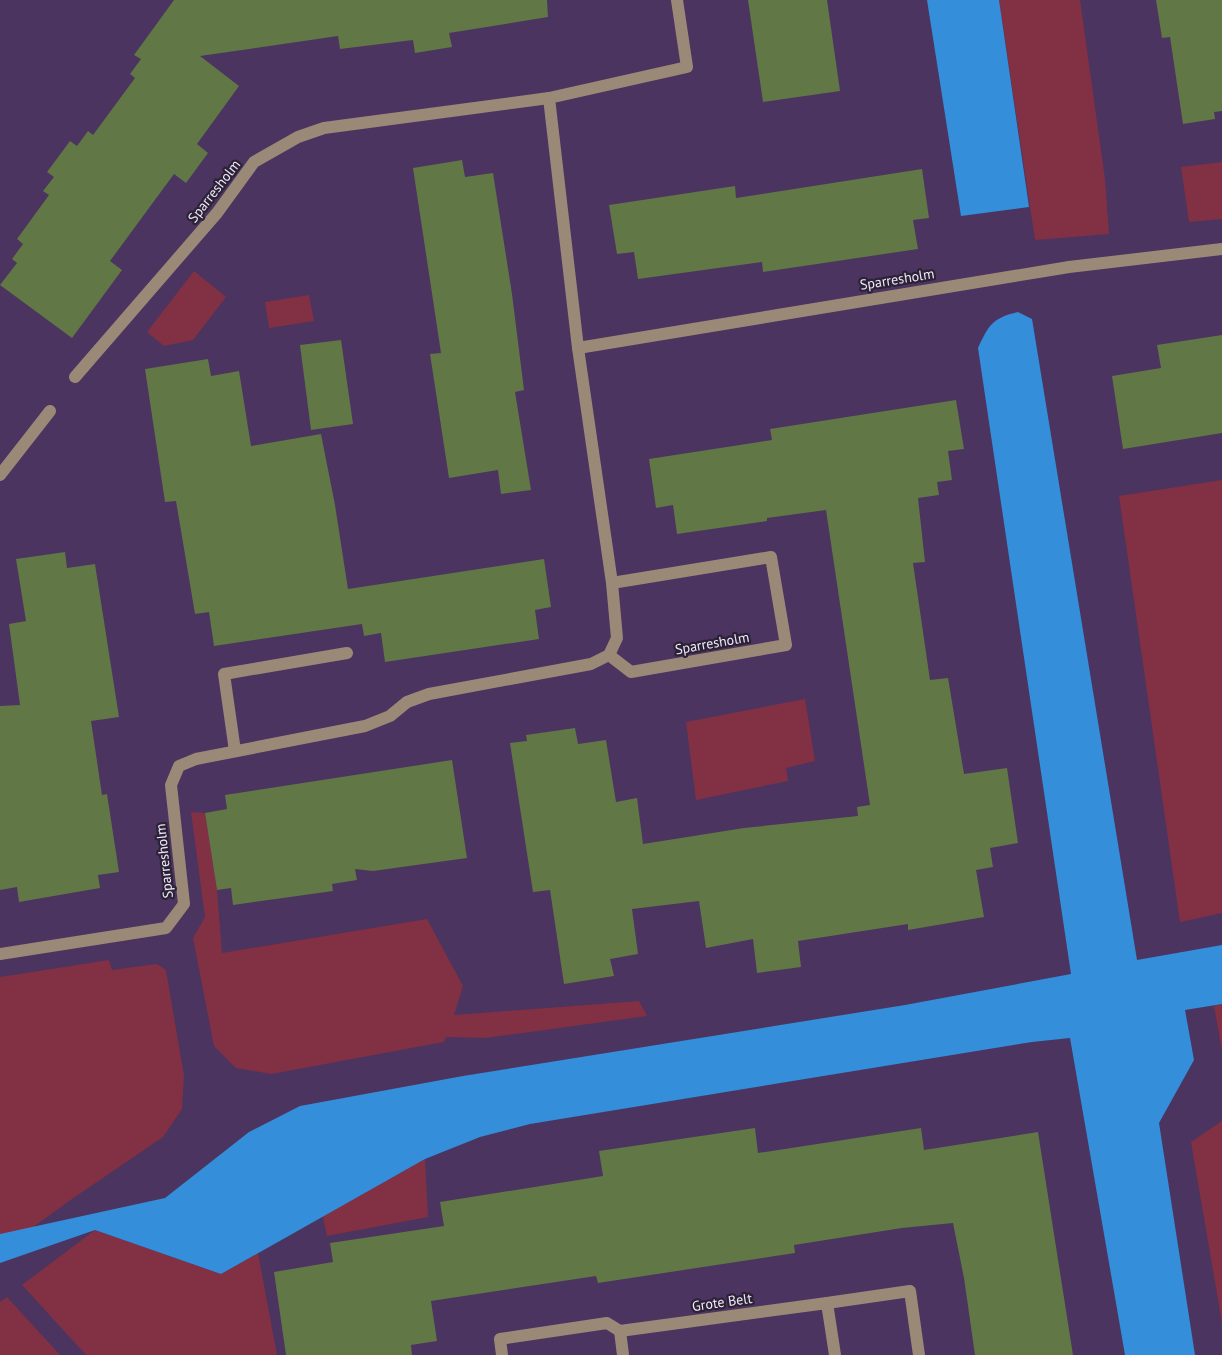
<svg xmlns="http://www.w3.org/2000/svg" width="1222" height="1355" font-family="'PT Sans',sans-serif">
	<rect width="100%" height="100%" fill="#4b345f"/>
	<g fill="#823044">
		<polygon points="999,0 1080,0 1105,179 1109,234 1035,240"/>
		<polygon points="1222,162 1222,219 1189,222 1181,167"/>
		<polygon points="194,271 226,297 193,340 164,346 147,332"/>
		<polygon points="309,295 314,321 269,328 265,302"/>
		<polygon points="1222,480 1222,913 1180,922 1119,496"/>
		<polygon points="805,699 815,761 786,768 788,781 696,800 686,722"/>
		<polygon points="191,812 205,813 217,890 222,953 427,919 463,986 454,1015 639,1001 647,1016 485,1038 446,1037 444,1042 271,1074 236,1068 214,1046 193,938 205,917"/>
		<polygon points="109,960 112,970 157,964 166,970 184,1076 182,1109 163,1137 72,1199 32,1228 0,1234 0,977"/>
		<polygon points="1222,1004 1222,1050 1214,1006"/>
		<polygon points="1222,1121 1222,1323 1191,1142"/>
		<polygon points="425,1159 428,1217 327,1236 323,1216"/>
		<polygon points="95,1230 221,1274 258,1253 277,1355 86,1355 22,1285"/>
		<polygon points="7,1297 60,1355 0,1355 0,1302"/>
	</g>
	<g fill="#358ed9">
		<polygon points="927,0 999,0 1029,207 961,216"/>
		<path d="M 1018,312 L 1032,319 L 1137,960 L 1222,945 L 1222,1004 L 1185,1010 L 1194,1060 L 1159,1123 L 1195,1355 L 1125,1355 L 1070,1038 L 1032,1042 L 530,1124 L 480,1137 L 425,1159 L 221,1274 L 95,1230 L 0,1263 L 0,1234 L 165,1198 L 249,1132 L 300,1106 L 463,1076 L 905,1005 L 1071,974 L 978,348 C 989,325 992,318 1018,312 Z"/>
	</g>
	<g fill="#617745">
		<polygon points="174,0 547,0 548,17 449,33 452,47 415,53 413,40 340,49 338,36 200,56 239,86 197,144 208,153 186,183 174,174 110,261 122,270 72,338 0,285 17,263 12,259 23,244 17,239 49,195 43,191 54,177 47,172 70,141 77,146 88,131 93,135 135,78 130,74 141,59 134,55"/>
		<polygon points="748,0 827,0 840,91 763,102"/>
		<polygon points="1156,0 1222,0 1222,111 1214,112 1215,119 1183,124 1170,37 1162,38"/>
		<polygon points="462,160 465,177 493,173 512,294 524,390 515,392 531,490 501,494 498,470 449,478 430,354 441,353 413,168"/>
		<polygon points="922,169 929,218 913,220 918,249 763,272 762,262 638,279 634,252 617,254 609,205 735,186 736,198"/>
		<polygon points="1222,335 1222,433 1123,449 1112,376 1161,368 1157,345"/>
		<polygon points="341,340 353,424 311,430 300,345"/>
		<polygon points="208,359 211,376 239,371 251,446 321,434 335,505 348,589 544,559 551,607 535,610 539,639 385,662 381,633 364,636 362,624 214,646 209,612 195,614 176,501 165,502 145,369"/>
		<polygon points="956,400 964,449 948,451 952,480 937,482 939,495 918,498 925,562 913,563 930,680 948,678 964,774 1007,768 1018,843 990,848 993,867 976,870 984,917 908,930 908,924 798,941 801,967 757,973 753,939 706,948 699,901 632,909 638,954 610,959 614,976 564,984 550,890 533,892 510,743 527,741 526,735 575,728 578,744 606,740 616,802 637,798 643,844 744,828 858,816 857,807 870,805 826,510 767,518 767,521 677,534 673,505 656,508 649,459 772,440 770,429"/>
		<polygon points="65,552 67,568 95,564 119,717 91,721 102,795 107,794 119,872 98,875 100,888 19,902 17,887 0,890 0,706 20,705 9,624 26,621 16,559"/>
		<polygon points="452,760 467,858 373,871 355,869 357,880 332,884 333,891 233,905 231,888 217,890 205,813 227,809 225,795"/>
		<polygon points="755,1128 758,1153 921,1128 924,1150 1038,1132 1073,1355 975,1355 964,1278 953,1223 902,1228 794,1245 795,1253 598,1283 596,1276 431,1301 437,1341 411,1345 412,1355 286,1355 274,1272 333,1262 330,1243 444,1226 440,1202 603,1176 599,1151"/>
	</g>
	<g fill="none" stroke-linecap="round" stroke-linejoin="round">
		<g stroke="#9b8977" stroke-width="12">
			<polyline points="578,348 1069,267 1222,249"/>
			<polyline points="75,377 217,213 254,162 298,137 324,128 549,98"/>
			<polyline points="0,475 50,411"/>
			<polyline points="609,655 631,672 786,645 771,557 612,583"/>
			<polyline points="235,751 224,674 347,653"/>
			<polyline points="0,954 166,928 184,904 171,785 179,766 196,759 365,726 390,716 407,702 429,694 591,664 609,655 617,638 612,583 578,348 549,98 687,67 677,0"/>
			<polyline points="827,1303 910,1291 919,1355"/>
			<polyline points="620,1331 623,1355"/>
			<polyline points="502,1355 500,1339 607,1323 620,1331 827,1303 835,1355"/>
		</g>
	</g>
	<g text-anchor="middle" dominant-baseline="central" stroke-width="4.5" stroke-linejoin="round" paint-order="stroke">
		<g font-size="14" fill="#f2e8fd" stroke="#2c2235">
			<text transform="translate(214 191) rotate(-52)">Sparresholm</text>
			<text transform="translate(897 279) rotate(-9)">Sparresholm</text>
			<text transform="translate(712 643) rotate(-10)">Sparresholm</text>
			<text transform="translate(164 861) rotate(-96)">Sparresholm</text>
			<text transform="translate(722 1302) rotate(-8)">Grote Belt</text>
		</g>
	</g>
</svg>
